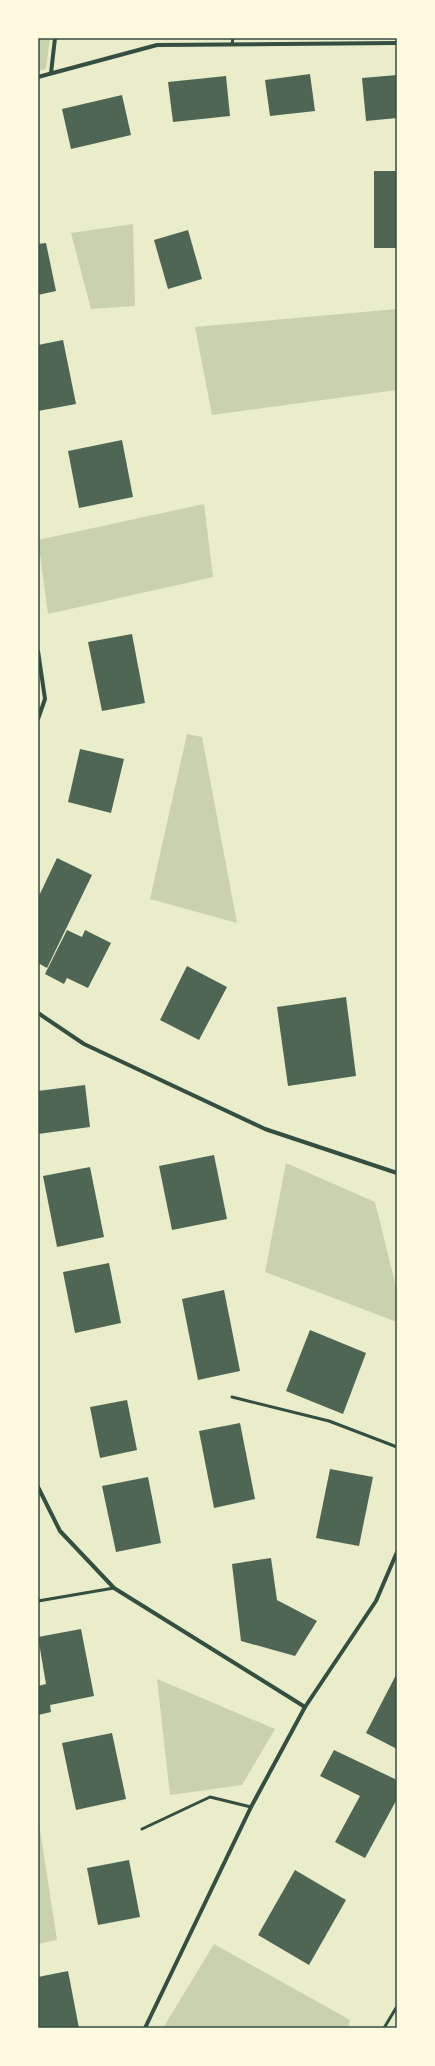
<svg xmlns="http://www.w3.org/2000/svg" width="435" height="2066" font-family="'PT Sans Narrow',sans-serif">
	<rect width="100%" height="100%" fill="#e9edc9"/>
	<g fill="#cad2ad">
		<polygon points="38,38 50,38 46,69 38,71"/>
		<polygon points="133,224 135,306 91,309 71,233"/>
		<polygon points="397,309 397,390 212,415 195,327"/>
		<polygon points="204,504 213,577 48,614 38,540"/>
		<polygon points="187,734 202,737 237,923 150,899"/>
		<polygon points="286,1163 375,1202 397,1291 397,1322 265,1272"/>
		<polygon points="157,1679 275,1729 242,1785 170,1795"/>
		<polygon points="38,1817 57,1940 38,1944"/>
		<polygon points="214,1944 350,2020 348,2028 163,2028"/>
	</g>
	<g fill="#4f6655">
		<polygon points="310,74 315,111 270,116 265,80"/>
		<polygon points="397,75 397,118 366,121 362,78"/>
		<polygon points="226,76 230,116 173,122 168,82"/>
		<polygon points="122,95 131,135 71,149 62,109"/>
		<rect x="374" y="171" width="23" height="77"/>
		<polygon points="188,230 202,279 168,289 154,240"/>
		<polygon points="46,243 56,291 38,295 38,244"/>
		<polygon points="63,340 76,404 38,411 38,345"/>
		<polygon points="122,440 133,497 79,508 68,451"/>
		<polygon points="132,634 145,703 102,711 88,642"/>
		<polygon points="80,749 124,759 111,813 68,802"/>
		<polygon points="57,858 92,875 47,968 38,963 38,898"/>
		<polygon points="67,930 82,937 85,930 111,943 88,988 67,978 64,984 45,974"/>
		<polygon points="187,966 227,987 199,1040 160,1020"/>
		<polygon points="346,997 356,1076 288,1086 277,1007"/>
		<polygon points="85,1085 90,1127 38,1134 38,1091"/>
		<polygon points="214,1155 227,1219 172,1230 159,1166"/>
		<polygon points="90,1167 104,1237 57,1247 43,1176"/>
		<polygon points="109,1263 121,1323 75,1333 63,1272"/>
		<polygon points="224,1290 240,1371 198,1380 182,1299"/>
		<polygon points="310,1330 366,1353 343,1414 286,1391"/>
		<polygon points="127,1400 137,1450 100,1458 90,1407"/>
		<polygon points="240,1423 255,1499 214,1508 199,1431"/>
		<polygon points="330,1469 373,1477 359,1546 316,1538"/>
		<polygon points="148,1477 161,1543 116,1552 102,1486"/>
		<polygon points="271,1558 277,1600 317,1621 295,1656 241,1641 232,1564"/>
		<polygon points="81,1629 94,1696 50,1705 51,1712 38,1715 38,1686 46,1684 38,1637"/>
		<polygon points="397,1673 397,1749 366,1733"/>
		<polygon points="112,1733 126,1799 76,1810 62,1743"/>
		<polygon points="334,1750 397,1780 397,1799 365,1858 335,1842 360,1796 320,1776"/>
		<polygon points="129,1860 140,1917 98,1925 87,1868"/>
		<polygon points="295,1870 346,1900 309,1965 258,1935"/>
		<polygon points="68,1971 79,2028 38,2028 38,1977"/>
	</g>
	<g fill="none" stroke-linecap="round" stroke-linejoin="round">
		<g stroke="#344e41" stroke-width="3">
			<polyline points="232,44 233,38"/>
			<polyline points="232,1397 329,1421 397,1447"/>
			<polyline points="38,1601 114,1588"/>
			<polyline points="142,1829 210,1797 251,1807"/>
			<polyline points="384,2028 396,2008"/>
		</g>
		<g stroke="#344e41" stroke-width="4">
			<polyline points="51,73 55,38"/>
			<polyline points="38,77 157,45 397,43"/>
			<polyline points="38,651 45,699 38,719"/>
			<polyline points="38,1013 84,1044 265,1129 397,1173"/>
			<polyline points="38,1487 60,1531 114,1588 305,1707"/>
			<polyline points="145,2028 251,1807 305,1707 376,1601 397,1552"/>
		</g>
	</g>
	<rect width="435" height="2066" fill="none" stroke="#fefae0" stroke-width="78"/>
	<rect x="39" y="39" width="357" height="1988" fill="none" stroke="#344e41" stroke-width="1.5"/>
</svg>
